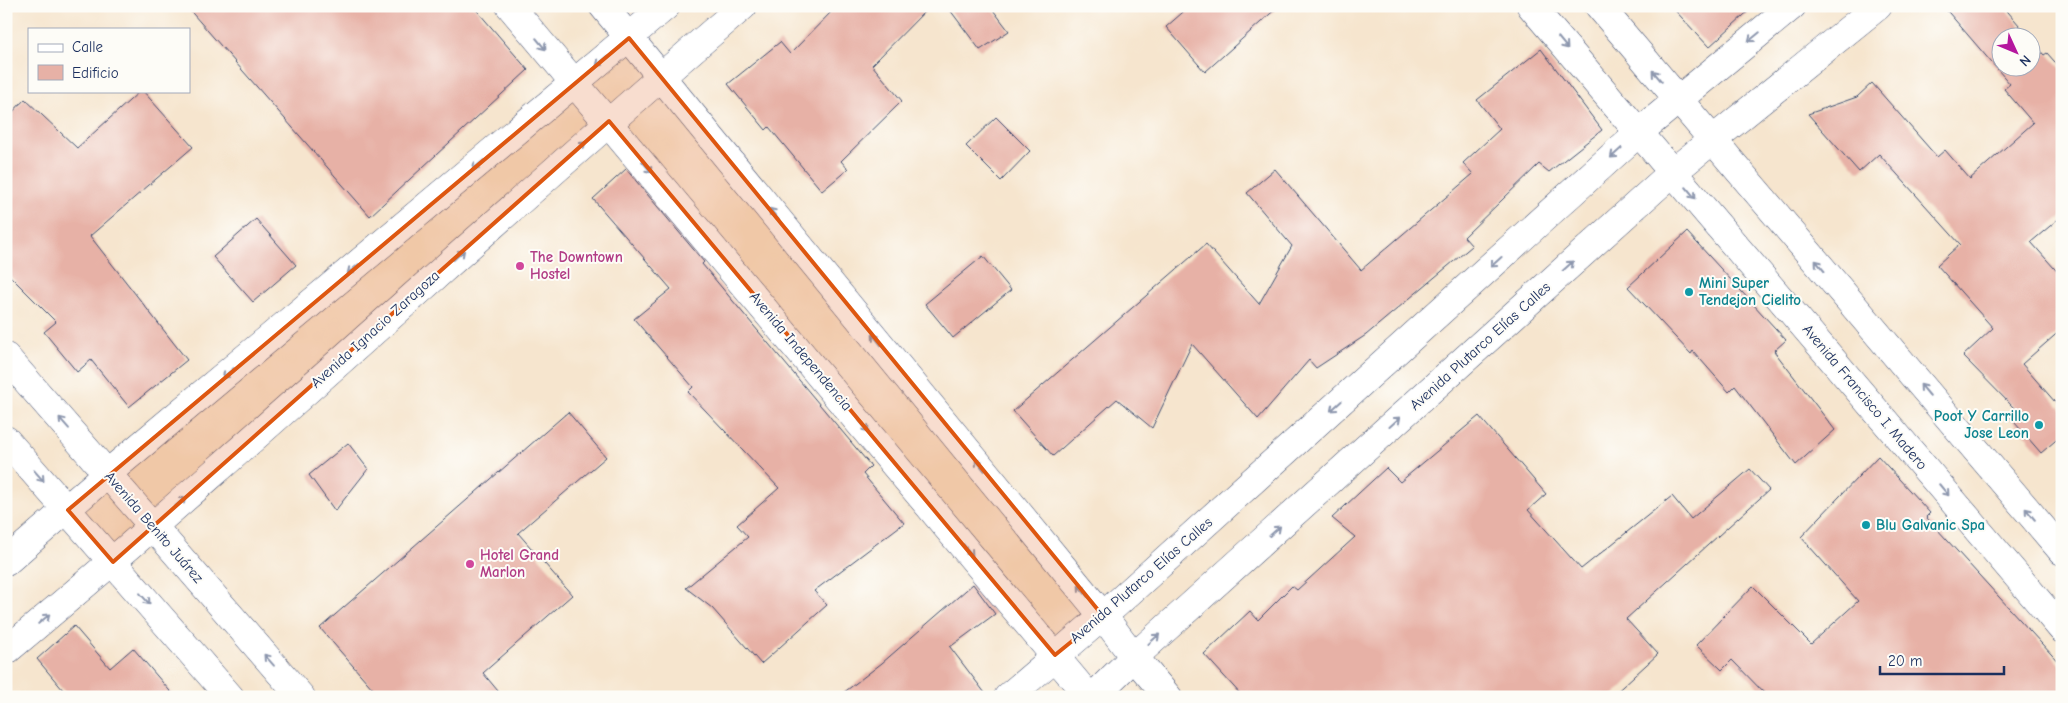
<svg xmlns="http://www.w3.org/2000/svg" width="2068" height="703" font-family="'Comic Neue',sans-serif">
	<rect width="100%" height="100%" fill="#fdfcf7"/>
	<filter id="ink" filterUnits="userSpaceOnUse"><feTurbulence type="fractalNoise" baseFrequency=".02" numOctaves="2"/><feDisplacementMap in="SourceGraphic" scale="10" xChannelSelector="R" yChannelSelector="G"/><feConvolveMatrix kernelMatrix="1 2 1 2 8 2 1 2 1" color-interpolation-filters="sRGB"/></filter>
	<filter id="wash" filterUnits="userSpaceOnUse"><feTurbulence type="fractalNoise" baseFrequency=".0096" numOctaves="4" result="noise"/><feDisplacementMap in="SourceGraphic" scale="20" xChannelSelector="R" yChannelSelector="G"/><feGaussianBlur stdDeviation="1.12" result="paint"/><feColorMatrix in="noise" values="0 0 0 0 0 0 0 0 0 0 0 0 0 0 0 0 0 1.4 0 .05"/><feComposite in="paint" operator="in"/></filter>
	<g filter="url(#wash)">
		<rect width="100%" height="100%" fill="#f6e5ce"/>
		<g id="blocks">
			<g fill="#e7b1a6">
				<polygon points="186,6 473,6 528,70 370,216"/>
				<polygon points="837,6 930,6 872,65 902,101 841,161 848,169 822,191 769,127 766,130 728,84 780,42 790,54"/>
				<polygon points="947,6 990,6 1009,31 980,50"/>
				<polygon points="1190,6 1279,6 1205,72 1166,27"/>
				<polygon points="1671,6 1754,6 1709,47"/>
				<polygon points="1943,6 2003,6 2030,38 2000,38 2000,68 2030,68 2030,39 2044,55 2047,53 2062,70 2062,216 2031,242 2062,277 2062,329 2022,364 2062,410 2062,435 2041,453 2008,415 2015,409 1963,356 1993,328 1937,265 1960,244 1879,154 1859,172 1808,114 1857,97 1872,83 1937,157 1945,150 1970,179 2033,123 2004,89 2010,84"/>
				<polygon points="1541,49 1602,130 1549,172 1539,164 1464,237 1472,246 1366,335 1316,368 1309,360 1258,419 1192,344 1152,428 1117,399 1053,456 1013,411 1206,244 1259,304 1292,246 1247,193 1275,169 1361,270 1473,174 1463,163 1500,129 1477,100"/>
				<polygon points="140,91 143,91 193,147 90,236 187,360 129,407 91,360 77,372 44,332 56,322 6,272 6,119 25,99 77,148"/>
				<polygon points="996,117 1030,151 1001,181 966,146"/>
				<polygon points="626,169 704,262 702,264 871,466 863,474 904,523 814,591 827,605 761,664 712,608 686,588 748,537 737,525 779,488 688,392 693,387 634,319 671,289 593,199"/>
				<polygon points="256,219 296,265 253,302 213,257"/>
				<polygon points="1687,232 1786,340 1774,351 1835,430 1796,465 1735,386 1729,392 1693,351 1691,354 1628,287"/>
				<polygon points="983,256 1011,290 953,338 925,304"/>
				<polygon points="568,412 606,457 518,533 572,595 483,673 503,697 380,697 320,628"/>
				<polygon points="1479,416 1546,494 1528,510 1581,569 1672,496 1691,519 1750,469 1769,490 1626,619 1658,654 1611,697 1243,697 1204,654 1250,611 1258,620 1292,586 1297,590 1355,537 1332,518 1386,468 1400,482"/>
				<polygon points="348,443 368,469 335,511 309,475"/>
				<polygon points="1878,456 1930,513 1926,517 2062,666 2062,697 1768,697 1732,660 1722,670 1696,645 1753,586 1811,644 1858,601 1801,537"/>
				<polygon points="973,584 995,614 950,647 988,697 838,697 882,663"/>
				<polygon points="74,626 110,668 133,648 175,697 69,697 37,659"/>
			</g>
		</g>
	</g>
	<g filter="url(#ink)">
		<use href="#blocks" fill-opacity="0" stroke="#3c4a6f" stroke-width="1"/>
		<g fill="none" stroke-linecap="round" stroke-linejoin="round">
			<g stroke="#3c4a6f" stroke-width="29">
				<g id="street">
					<polyline points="1531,6 2062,629"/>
					<polyline points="1599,6 2062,551"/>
					<polyline points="6,562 108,473 666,6"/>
					<path d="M 6,651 C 257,442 495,218 743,6"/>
					<polyline points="1008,697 1103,616 1638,133 1792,6"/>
					<polyline points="1093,697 1134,657 1673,172 1878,6"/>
				</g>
			</g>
			<g stroke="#3c4a6f" stroke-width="29">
				<g id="secondary">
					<polyline points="510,6 1089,697"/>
					<polyline points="603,6 1103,616 1134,657 1168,697"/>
					<polyline points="6,357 301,697"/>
					<polyline points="6,440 230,697"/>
				</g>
			</g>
			<use href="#street" stroke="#fff" stroke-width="28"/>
			<use href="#secondary" stroke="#fff" stroke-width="28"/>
		</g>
		<defs><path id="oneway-shaft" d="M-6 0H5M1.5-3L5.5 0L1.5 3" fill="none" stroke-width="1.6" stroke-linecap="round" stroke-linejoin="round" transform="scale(1.25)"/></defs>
		<g stroke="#8d97ae">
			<use href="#oneway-shaft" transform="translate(1754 37) rotate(141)"/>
			<use href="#oneway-shaft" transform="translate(1563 43) rotate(50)"/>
			<use href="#oneway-shaft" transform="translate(541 44) rotate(50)"/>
			<use href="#oneway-shaft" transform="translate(602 61) rotate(140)"/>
			<use href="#oneway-shaft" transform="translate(1657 76) rotate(-130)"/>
			<use href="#oneway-shaft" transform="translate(580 147) rotate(-42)"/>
			<use href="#oneway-shaft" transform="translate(1616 153) rotate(138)"/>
			<use href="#oneway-shaft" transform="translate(478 165) rotate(140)"/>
			<use href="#oneway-shaft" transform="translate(647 167) rotate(50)"/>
			<use href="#oneway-shaft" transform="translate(1691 193) rotate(50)"/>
			<use href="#oneway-shaft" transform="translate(774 214) rotate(-129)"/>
			<use href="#oneway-shaft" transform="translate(459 255) rotate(-42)"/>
			<use href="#oneway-shaft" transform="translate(1496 262) rotate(138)"/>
			<use href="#oneway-shaft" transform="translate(1568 266) rotate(-42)"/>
			<use href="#oneway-shaft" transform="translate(1820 266) rotate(-130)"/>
			<use href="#oneway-shaft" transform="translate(353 269) rotate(140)"/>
			<use href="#oneway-shaft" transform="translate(877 340) rotate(-129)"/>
			<use href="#oneway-shaft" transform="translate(228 373) rotate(140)"/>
			<use href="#oneway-shaft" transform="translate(1925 390) rotate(-130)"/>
			<use href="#oneway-shaft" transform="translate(1336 406) rotate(138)"/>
			<use href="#oneway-shaft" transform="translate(1395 422) rotate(-42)"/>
			<use href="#oneway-shaft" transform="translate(64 423) rotate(-131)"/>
			<use href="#oneway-shaft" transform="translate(864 426) rotate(50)"/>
			<use href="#oneway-shaft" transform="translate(980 465) rotate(-129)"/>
			<use href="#oneway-shaft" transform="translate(39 476) rotate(49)"/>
			<use href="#oneway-shaft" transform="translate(1944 490) rotate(50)"/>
			<use href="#oneway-shaft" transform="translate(180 502) rotate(-42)"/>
			<use href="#oneway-shaft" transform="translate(2030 514) rotate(-130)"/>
			<use href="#oneway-shaft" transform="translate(1275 531) rotate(-42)"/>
			<use href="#oneway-shaft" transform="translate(968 550) rotate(50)"/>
			<use href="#oneway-shaft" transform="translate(1083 591) rotate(-129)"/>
			<use href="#oneway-shaft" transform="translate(145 599) rotate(49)"/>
			<use href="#oneway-shaft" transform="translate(44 619) rotate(-40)"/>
			<use href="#oneway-shaft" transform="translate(1154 639) rotate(-42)"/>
			<use href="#oneway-shaft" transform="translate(269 660) rotate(-131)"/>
		</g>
	</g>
	<path fill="#de5710" fill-opacity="0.2" stroke="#de5710" stroke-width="4" stroke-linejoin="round" d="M 629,38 L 1103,616 L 1055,655 L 609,121 L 113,562 L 68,510 Z"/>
	<g fill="#d1479c" stroke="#fdfcf7" stroke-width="2">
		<circle cx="520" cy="266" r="5"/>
		<circle cx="470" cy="564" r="5"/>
	</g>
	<g fill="#0f9aa8" stroke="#fdfcf7" stroke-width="2">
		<circle cx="1689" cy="292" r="5"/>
		<circle cx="2039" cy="425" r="5"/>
		<circle cx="1866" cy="525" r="5"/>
	</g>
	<g text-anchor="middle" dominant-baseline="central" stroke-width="4" stroke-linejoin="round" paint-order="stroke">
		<g font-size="15" font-weight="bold" fill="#b23c85" stroke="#fdfcf7" text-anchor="start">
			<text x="530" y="257">The Downtown<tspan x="530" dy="17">Hostel</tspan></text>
			<text x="480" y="555">Hotel Grand<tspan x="480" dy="17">Marlon</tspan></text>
		</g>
		<g font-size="15" font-weight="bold" fill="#0d838f" stroke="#fdfcf7" text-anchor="start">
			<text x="1699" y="283">Mini Super<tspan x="1699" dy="17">Tendejon Cielito</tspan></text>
			<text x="2029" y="416" text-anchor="end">Poot Y Carrillo<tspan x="2029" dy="17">Jose Leon</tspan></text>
			<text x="1876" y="525">Blu Galvanic Spa</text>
		</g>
		<g font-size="15" fill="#1b2f5e" stroke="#fdfcf7">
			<text transform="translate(375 329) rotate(-42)">Avenida Ignacio Zaragoza</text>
			<text transform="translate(1480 346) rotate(-42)">Avenida Plutarco Elías Calles</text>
			<text transform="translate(801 351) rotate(50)">Avenida Independencia</text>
			<text transform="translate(1865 397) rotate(50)">Avenida Francisco I. Madero</text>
			<text transform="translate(154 527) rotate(49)">Avenida Benito Juárez</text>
			<text transform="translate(1141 580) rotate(-41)">Avenida Plutarco Elías Calles</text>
		</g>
	</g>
	<rect width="2068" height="703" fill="none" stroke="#fdfcf7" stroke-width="25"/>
	<rect x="28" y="28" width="162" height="65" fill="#fdfcf7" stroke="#a3aaba"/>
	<rect x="38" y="44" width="25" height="8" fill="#ffffff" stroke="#a3aaba"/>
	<text x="72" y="52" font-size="15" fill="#1b2f5e">Calle</text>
	<rect x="38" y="65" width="25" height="15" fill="#e7b1a6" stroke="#a3aaba"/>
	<text x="72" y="78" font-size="15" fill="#1b2f5e">Edificio</text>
	<g transform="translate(2016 52) rotate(134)"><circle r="24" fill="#fdfcf7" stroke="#a3aaba"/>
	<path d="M0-4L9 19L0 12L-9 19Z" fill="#b5179e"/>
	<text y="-8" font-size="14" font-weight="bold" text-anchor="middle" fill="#1b2f5e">N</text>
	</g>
	<path d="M1880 666v8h124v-8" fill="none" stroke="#1b2f5e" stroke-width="2.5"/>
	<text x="1888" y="666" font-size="15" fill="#1b2f5e" stroke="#fdfcf7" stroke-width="4" paint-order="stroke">20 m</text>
</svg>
